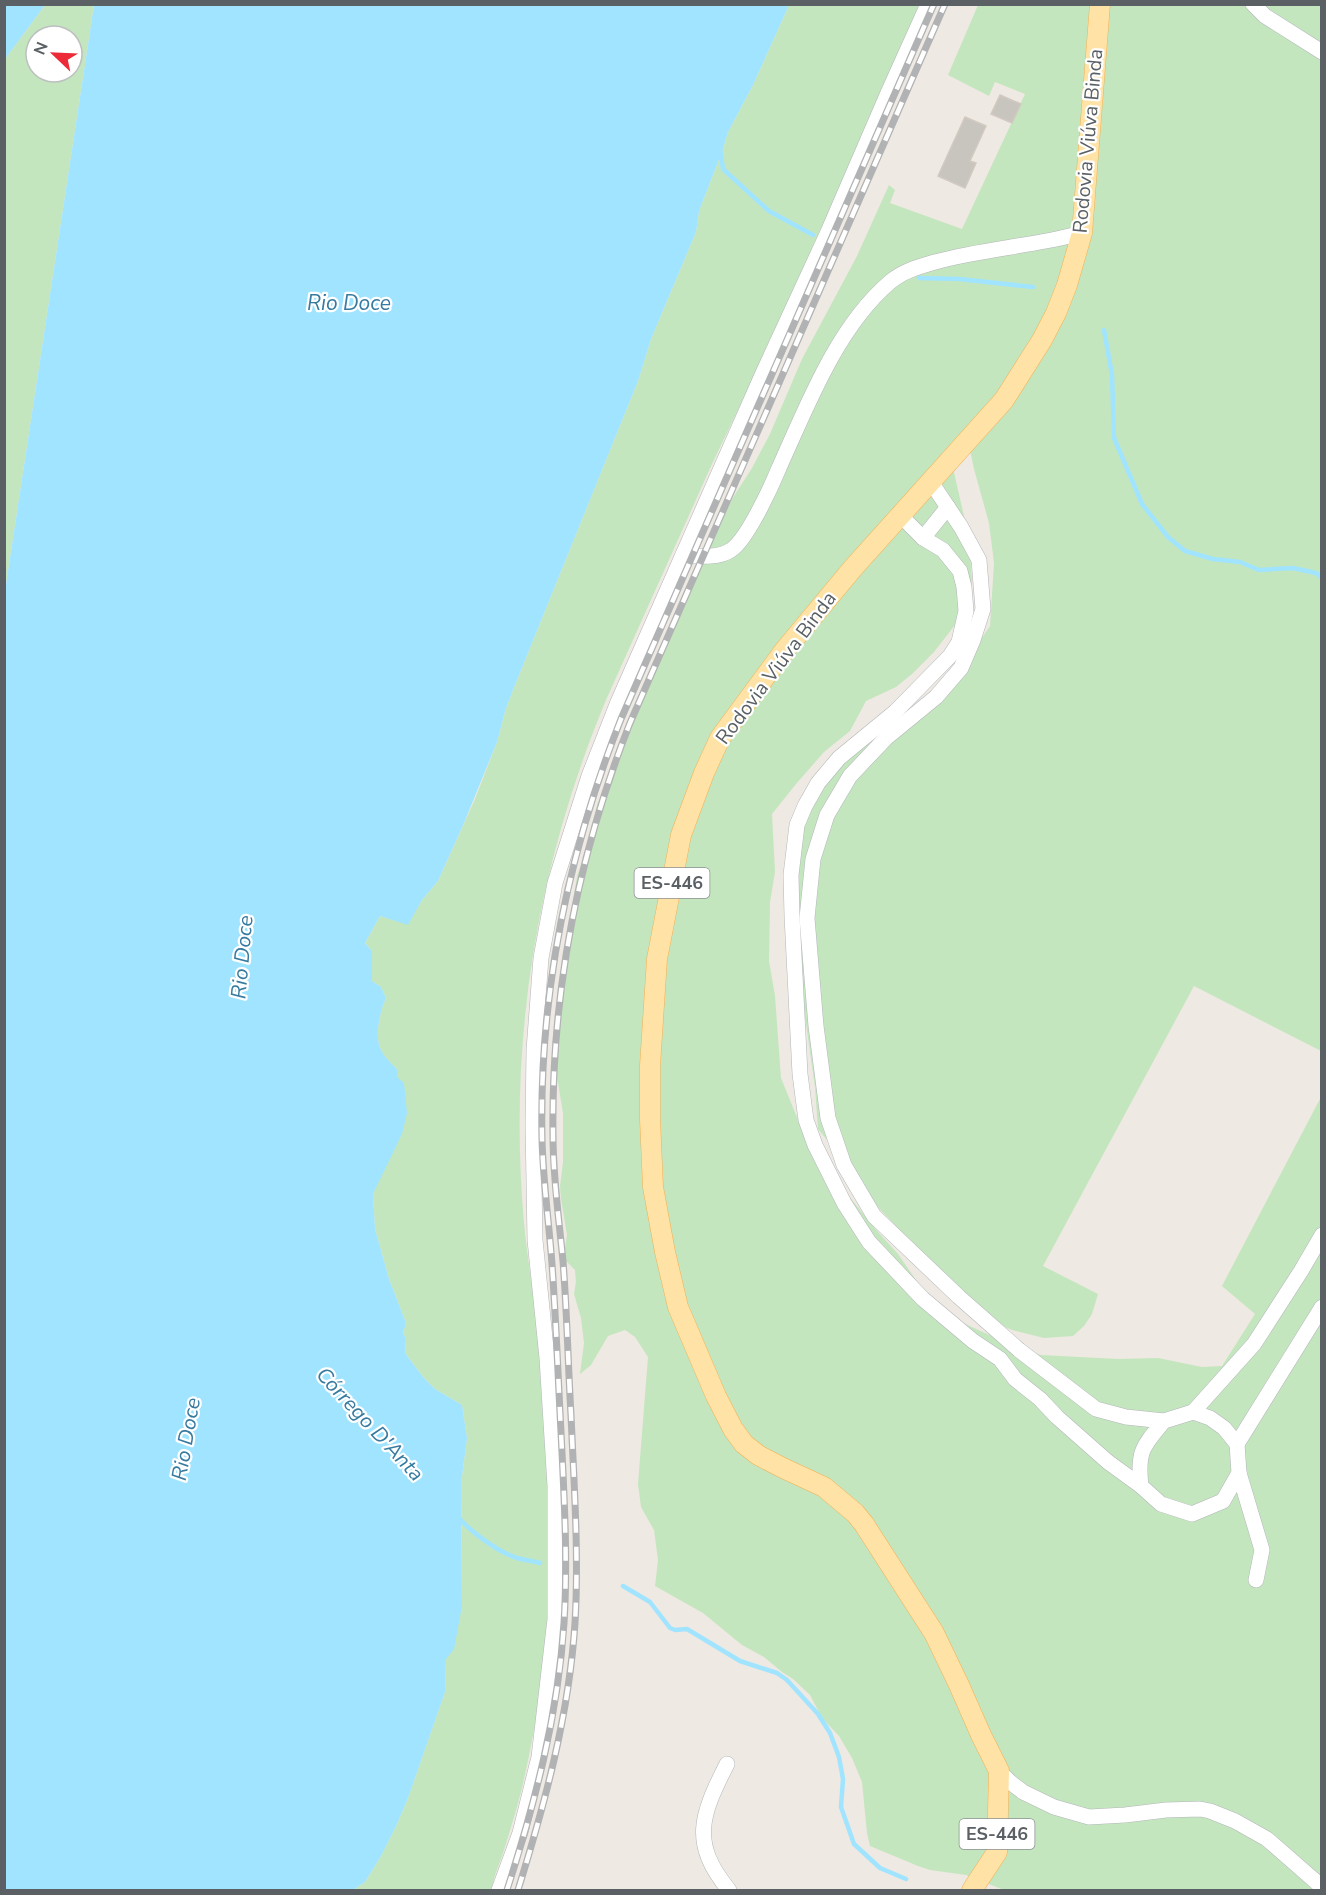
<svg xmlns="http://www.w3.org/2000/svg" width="1326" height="1895" font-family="'Nunito Sans',sans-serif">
	<rect width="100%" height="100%" fill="#eee9e2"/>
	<g fill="#c4e6be" fill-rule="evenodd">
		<path d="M 45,5 L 94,5 L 5,591 L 5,59 ZM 36,36 L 72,36 L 72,72 L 36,72 Z"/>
		<path d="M 789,5 L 932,5 L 712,464 L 606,700 C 536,868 508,1042 524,1223 C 527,1256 533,1288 536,1320 C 543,1382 546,1445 548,1508 C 550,1538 552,1569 550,1599 C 546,1664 536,1729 521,1792 C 516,1811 510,1831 504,1850 C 500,1863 493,1877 492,1890 L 353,1890 L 365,1882 L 381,1856 L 397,1824 L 408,1798 L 445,1692 L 446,1659 L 462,1606 L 461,1484 L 467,1438 L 462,1405 L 435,1389 L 423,1377 L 405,1353 L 406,1339 L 403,1333 L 406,1323 L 389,1279 L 375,1229 L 373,1194 L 385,1165 L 397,1069 C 391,1063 384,1058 381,1050 C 374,1036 380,1011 386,998 L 381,987 L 372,981 L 372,951 L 365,943 L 380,916 L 408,924 L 422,900 L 438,881 L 475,799 L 497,742 L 506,708 L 515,685 L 638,381 L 651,339 L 696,232 L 699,211 L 723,149 L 728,132 L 753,85 Z"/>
		<polygon points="978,5 1321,5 1321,1051 1194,986 1043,1266 1098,1294 1092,1314 1084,1326 1073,1336 1044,1338 1012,1330 983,1317 871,1200 848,1165 818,1129 815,1087 804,1010 798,932 797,856 805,820 831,774 858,748 925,714 955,677 990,626 994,563 989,523 974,469 969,445 950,455 969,538 972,582 966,607 962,616 934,652 912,674 896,687 866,701 850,731 824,752 796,784 772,814 775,872 770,902 769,961 775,996 781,1078 805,1137 827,1169 877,1231 898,1254 923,1290 952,1318 1018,1348 1041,1355 1118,1359 1158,1358 1202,1367 1222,1366 1255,1314 1222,1286 1321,1097 1321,1890 1004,1890 966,1875 930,1870 918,1866 870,1846 867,1833 862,1782 852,1758 839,1736 822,1718 810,1695 793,1679 782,1672 764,1657 742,1645 703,1613 655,1586 658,1560 654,1530 641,1507 638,1484 648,1357 635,1337 625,1330 608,1336 591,1365 580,1374 584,1343 581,1318 574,1294 576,1282 575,1270 566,1261 565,1248 567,1235 561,1199 560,1186 563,1162 563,1113 557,1077 558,1002 577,876 594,829 594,817 597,805 700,566 732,499 752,468 770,434 802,359 857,256 889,185 895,190 890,203 962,229 1025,94 995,82 989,96 948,75"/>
	</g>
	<g fill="#a1e4ff">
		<polygon points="5,4 45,5 5,59 4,5"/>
		<path d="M 94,5 L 789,5 L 753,85 L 728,132 L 723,149 L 699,211 L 696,232 L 651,339 L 638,381 L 515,685 L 506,708 L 497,742 L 464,823 L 438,881 L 422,900 L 408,925 L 380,916 L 365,943 L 372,951 L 372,981 L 381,987 L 386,998 C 380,1011 374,1036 381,1050 C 385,1058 391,1063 397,1069 L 397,1077 L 404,1083 L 407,1113 L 402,1134 L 373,1194 L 375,1229 L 389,1279 L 406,1323 L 403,1333 L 406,1339 L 405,1353 L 423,1377 L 435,1389 L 462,1405 L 467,1438 L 461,1484 L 462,1606 L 454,1649 L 446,1659 L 445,1692 L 408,1798 L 397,1824 L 381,1856 L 365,1882 L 353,1890 L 5,1890 L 5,591 Z"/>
	</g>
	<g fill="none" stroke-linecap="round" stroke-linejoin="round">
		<g stroke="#a1e4ff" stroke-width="4.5">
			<polyline points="720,149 723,169 769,211 813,235"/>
			<polyline points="919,278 959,279 1033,287"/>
			<polyline points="1104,330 1112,375 1114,438 1142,504 1168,537 1185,551 1213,559 1240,562 1259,570 1293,568 1316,573 1322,578"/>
			<path d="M 458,1517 C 471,1532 498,1552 517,1558 C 524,1560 533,1561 540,1563"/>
			<polyline points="623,1586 650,1602 670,1628 675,1630 687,1629 740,1661 777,1673 787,1680 818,1714 830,1733 839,1757 843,1779 841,1807 854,1844 880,1868 906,1879"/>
		</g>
	</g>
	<g fill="#c8c4be" stroke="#d2cac0" stroke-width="1.5">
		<polygon points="1000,95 1021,104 1012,123 991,114"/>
		<polygon points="965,117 986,126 970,161 976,163 965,188 938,176"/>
	</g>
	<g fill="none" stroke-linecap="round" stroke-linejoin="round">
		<g stroke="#b3b6ba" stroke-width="16">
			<g id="minor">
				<polyline points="1253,4 1265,16 1322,52"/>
				<path d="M 931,482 L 961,527 L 979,560 L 983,609 L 973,640 L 961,668 L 936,697 L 886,738 L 850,776 L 827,815 L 813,859 L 807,918 L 816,1026 L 828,1118 L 844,1165 L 874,1216 L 959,1297 L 1019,1350 L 1096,1409 L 1126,1417 L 1164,1421 L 1193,1412 L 1210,1418 L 1224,1428 L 1237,1444 L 1239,1473 L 1223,1501 L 1192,1514 L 1161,1504 L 1141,1486 C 1137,1451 1143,1446 1164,1421"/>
				<polyline points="901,516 923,538 943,550 960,571 964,587 966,611 959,642 950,656 895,712 839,758 818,783 805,806 797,825 791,875 792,916 800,1074 806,1120 815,1145 844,1203 869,1242 923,1299 973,1341 1000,1359 1015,1379 1040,1399 1057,1417 1108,1462 1141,1486"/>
				<polyline points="923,538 948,507"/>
				<path d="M 683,555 C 698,556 718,559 731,550 C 747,540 771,487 779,468 C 807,406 837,327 890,282 C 903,271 918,267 935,262 C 972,252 1009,248 1046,241 C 1058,239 1070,236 1082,233"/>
				<polyline points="1193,1412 1254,1344 1301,1271 1322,1235"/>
				<polyline points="1237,1444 1322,1307"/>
				<polyline points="1239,1473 1262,1550 1256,1580"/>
				<path d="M 727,1764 C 701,1815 690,1843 729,1890"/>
				<polyline points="999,1771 1010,1782 1023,1792 1054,1807 1089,1817 1125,1815 1166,1810 1200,1809 1210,1811 1235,1821 1267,1839 1322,1887"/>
				<polyline points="499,1890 520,1833 539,1757 555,1619 555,1486 547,1358 535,1240 533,1124 534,1050 541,958 555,883 589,776 618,702 763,373 828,232 888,93 928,4"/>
			</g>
		</g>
		<g stroke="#f3af55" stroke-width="21">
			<polyline id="major" points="972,1890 997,1852 999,1771 981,1735 959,1685 934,1633 864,1524 855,1513 824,1487 783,1468 758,1455 744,1444 733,1429 716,1396 678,1307 665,1252 653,1187 650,1119 650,1066 657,959 681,835 704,773 720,738 784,651 853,568 1004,400 1042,340 1056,313 1067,285 1082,233 1100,4"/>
		</g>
		<use href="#minor" stroke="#fff" stroke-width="15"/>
		<use href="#major" stroke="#ffe3a6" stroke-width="20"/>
		<g stroke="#b1b2b3" stroke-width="7">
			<g id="rail">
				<path d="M 507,1890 C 535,1803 558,1715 564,1623 C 568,1559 564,1495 561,1432 C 558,1376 556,1320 552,1264 C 549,1223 543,1181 542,1139 C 539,995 568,853 621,719 L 934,4"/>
				<path d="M 518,1890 C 545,1803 569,1715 575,1623 C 579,1554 574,1485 571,1415 C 568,1364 567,1312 563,1261 C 559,1219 553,1178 553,1136 C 551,994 578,855 630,723 L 945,4"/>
			</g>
		</g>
		<use href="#rail" stroke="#fff" stroke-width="4.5" stroke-dasharray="14" stroke-linecap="butt"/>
	</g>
	<g text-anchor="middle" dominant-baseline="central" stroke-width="4.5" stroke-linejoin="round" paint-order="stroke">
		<g fill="#fff" stroke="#8c9092" stroke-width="1.5">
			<rect x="634.5" y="868" width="75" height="30" rx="4.5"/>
			<rect x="959.5" y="1819" width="75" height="30" rx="4.5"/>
		</g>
		<g font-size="18" font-weight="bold" fill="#5a6063">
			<text x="672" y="883">ES-446</text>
			<text x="997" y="1834">ES-446</text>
		</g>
		<g font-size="20" fill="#5a6063" stroke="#fff">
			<text transform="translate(1088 141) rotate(-85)">Rodovia Viúva Binda</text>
			<text transform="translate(776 668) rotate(-53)">Rodovia Viúva Binda</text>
		</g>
		<g font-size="21" font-style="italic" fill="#377ba0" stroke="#fff">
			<text x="349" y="303">Rio Doce</text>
			<text transform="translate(242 957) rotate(-85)">Rio Doce</text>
			<text transform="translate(370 1424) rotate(47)">Córrego D'Anta</text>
			<text transform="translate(186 1439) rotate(-80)">Rio Doce</text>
		</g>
	</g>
	<rect width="1326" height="1895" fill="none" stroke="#5a6063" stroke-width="12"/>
	<g transform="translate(54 54) rotate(293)"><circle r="28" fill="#ffffff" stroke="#bdbfc1" stroke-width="1.5"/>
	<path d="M0-4.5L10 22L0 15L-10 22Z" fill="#ec2a38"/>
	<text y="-9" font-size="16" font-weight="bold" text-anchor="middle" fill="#5a6063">N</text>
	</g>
</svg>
